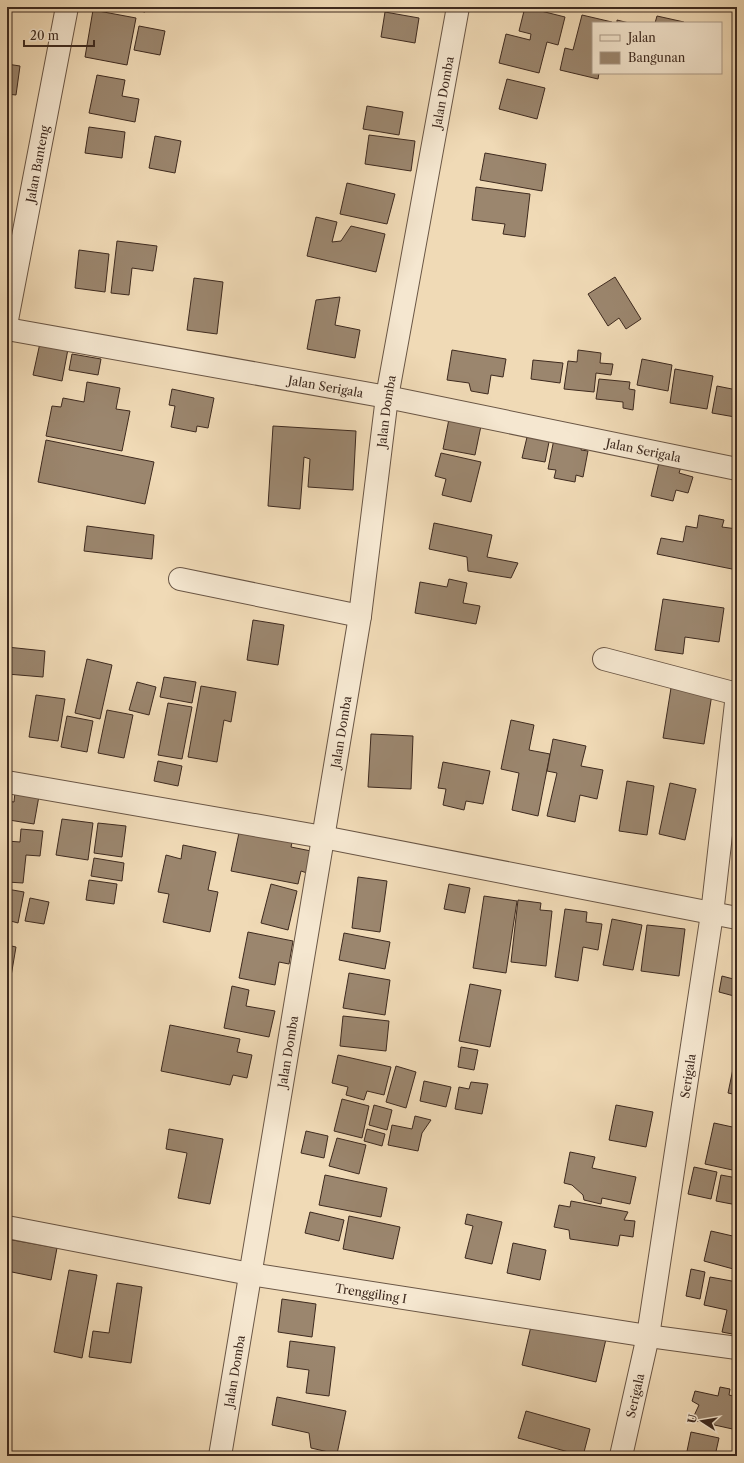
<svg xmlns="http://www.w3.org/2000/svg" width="744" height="1463" font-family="'Libre Caslon Text',serif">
	<rect width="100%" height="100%" fill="#f0dab6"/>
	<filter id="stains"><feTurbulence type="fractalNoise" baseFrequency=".005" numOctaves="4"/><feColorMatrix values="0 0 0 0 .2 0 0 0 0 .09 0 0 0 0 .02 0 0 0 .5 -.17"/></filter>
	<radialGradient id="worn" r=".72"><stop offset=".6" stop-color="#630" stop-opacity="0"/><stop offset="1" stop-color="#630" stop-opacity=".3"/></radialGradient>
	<g fill="#9b866e" stroke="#3e2a1f">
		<polygon points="119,7 146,7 145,12"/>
		<polygon points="525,7 565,17 558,45 547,42 539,73 499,63 506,34 530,40 531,34 519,31"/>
		<polygon points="93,10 136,18 127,65 85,57"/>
		<polygon points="385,12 419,18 415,43 381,37"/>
		<polygon points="582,15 612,22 611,23 593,23 593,73 599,73 598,79 560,70 565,48 573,50"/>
		<polygon points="657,16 684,22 684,23 655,23"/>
		<polygon points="617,20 629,23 617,23"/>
		<polygon points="139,26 165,31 160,55 134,50"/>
		<polygon points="7,64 20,66 16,95 7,94"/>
		<polygon points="97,75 125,80 122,96 139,99 135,122 89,113"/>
		<polygon points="507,79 545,88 537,119 499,109"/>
		<polygon points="367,106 403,112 399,135 363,129"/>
		<polygon points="89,127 125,132 122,158 85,153"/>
		<polygon points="369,135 415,141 411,171 365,164"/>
		<polygon points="155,136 181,141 175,173 149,168"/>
		<polygon points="485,153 546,164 542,191 480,180"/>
		<polygon points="347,183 395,194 387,224 340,214"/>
		<polygon points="476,187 530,194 525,237 503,234 505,224 472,220"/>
		<polygon points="316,217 337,222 332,242 341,241 351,226 385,234 376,272 307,256"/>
		<polygon points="117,241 157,246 153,271 132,268 129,295 111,293"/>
		<polygon points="79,250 109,254 105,292 75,288"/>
		<polygon points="615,277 641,319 626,329 619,318 608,326 588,294"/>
		<polygon points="194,278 223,282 217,334 187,330"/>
		<polygon points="340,297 335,325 360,330 355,358 307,349 316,300"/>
		<polygon points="40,343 68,349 62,381 33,375"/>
		<polygon points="452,350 506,359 503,377 491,375 488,394 471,391 469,383 447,380"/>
		<polygon points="578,350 601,353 600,363 613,364 611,375 596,373 594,392 564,389 568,361 577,362"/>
		<polygon points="72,354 101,359 98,375 69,370"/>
		<polygon points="642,359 672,365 668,391 637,385"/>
		<polygon points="533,360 563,363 560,383 531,379"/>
		<polygon points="675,369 713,376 707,409 670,403"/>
		<polygon points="599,379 630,382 629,389 635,390 633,410 623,408 623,402 596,399"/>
		<polygon points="87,382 120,388 116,409 130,411 122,451 46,436 52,406 61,407 63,398 84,402"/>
		<polygon points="717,386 737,390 737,406 735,417 712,413"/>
		<polygon points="172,389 214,398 208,428 197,426 196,432 171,427 175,406 169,405"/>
		<polygon points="450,414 482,421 475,455 443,449"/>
		<polygon points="273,426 356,431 353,490 308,487 310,459 304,457 300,509 268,506"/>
		<polygon points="528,433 550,437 545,462 522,458"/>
		<polygon points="554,439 583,444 581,450 588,451 583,477 576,475 575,482 554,478 556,470 548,469"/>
		<polygon points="46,440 154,462 145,504 38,482"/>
		<polygon points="441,453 481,462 471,502 442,495 446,479 435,476"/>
		<polygon points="660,458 682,464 679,473 693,477 688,493 676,490 673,501 651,496"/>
		<polygon points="699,515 724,520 722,527 737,529 737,570 657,554 661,538 683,542 686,526 697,528"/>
		<polygon points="434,523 492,535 487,557 518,563 511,578 468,571 467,557 429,549"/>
		<polygon points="87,526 154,535 152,559 84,551"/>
		<polygon points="449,579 467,583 463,603 480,606 476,624 415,613 420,582 447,587"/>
		<polygon points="663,599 724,608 719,642 685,637 683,654 655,650"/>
		<polygon points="253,620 284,625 278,665 247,660"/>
		<polygon points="7,647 45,651 43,677 7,674"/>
		<polygon points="87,659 112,665 100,719 75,713"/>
		<polygon points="164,677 196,682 192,703 160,697"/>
		<polygon points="137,682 156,687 149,715 129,710"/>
		<polygon points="201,686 236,692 231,722 224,720 217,762 188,757"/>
		<polygon points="671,688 712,694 704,744 663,738"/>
		<polygon points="36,695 65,699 58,741 29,737"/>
		<polygon points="168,703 192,707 182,759 158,755"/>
		<polygon points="107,710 133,715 124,758 98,753"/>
		<polygon points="67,716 93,721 87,752 61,747"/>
		<polygon points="511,720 534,725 529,750 550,754 538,816 512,810 519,773 501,769"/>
		<polygon points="371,734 413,736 411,789 368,787"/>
		<polygon points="553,739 586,746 581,766 603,770 597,799 580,795 575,822 547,816 557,773 547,771"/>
		<polygon points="158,761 182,766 178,786 154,781"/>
		<polygon points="443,762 490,771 483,804 466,801 464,810 443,805 446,789 438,788"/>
		<polygon points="627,781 654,786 647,835 619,831"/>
		<polygon points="670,783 696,789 685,840 659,834"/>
		<polygon points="15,792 39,796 34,824 9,820 11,810 7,809 7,801 14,802"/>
		<polygon points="62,819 93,823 88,860 56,855"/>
		<polygon points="98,823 126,826 122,857 94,853"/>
		<polygon points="240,828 293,838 291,847 311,851 307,873 301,871 298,884 231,871"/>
		<polygon points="21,829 43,831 40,856 26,855 23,883 7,882 7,841 20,842"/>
		<polygon points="183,845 216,852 208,890 218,892 210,932 163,922 169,894 158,892 166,855 181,859"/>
		<polygon points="94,858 124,863 122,881 91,876"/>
		<polygon points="358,877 387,881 380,932 352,928"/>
		<polygon points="89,880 117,884 114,904 86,900"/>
		<polygon points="271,884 297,891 288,930 261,923"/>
		<polygon points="449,884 470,888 465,913 444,909"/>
		<polygon points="7,889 24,892 18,923 7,920"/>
		<polygon points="484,896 517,901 506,973 473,968"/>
		<polygon points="30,898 49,902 44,924 25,921"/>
		<polygon points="518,900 541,903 540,910 552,911 546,966 511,962"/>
		<polygon points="565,909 587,912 586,922 602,924 598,950 583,947 578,981 555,977"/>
		<polygon points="612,919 642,925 633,970 603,965"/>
		<polygon points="647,925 685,929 679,976 641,971"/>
		<polygon points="248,932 293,941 289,964 279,962 275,985 239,978"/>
		<polygon points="344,933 390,942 385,969 339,960"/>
		<polygon points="7,945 16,947 8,994 7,994"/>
		<polygon points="349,973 390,980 385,1015 343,1008"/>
		<polygon points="722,976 737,980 737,1019 735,1019 734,996 719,992"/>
		<polygon points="470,984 501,990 490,1047 459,1041"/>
		<polygon points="232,986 249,990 246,1006 275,1011 269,1037 224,1028"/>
		<polygon points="343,1016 389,1021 386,1051 340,1046"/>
		<polygon points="170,1025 240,1039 237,1052 252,1055 247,1078 233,1075 230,1085 161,1071"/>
		<polygon points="461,1047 478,1050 474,1070 458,1067"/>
		<polygon points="338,1055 391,1067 384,1095 367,1091 364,1100 346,1095 348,1087 332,1083"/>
		<polygon points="734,1064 737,1065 737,1095 728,1093"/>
		<polygon points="396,1066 416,1072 406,1108 386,1102"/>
		<polygon points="424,1081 451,1087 446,1107 420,1101"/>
		<polygon points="471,1082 488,1084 482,1114 455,1109 459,1087 469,1089"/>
		<polygon points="342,1099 369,1106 362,1138 334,1131"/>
		<polygon points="374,1105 392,1110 387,1130 369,1125"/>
		<polygon points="616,1105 653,1112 646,1147 609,1140"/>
		<polygon points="415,1116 431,1120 422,1133 418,1151 388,1145 392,1125 412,1129"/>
		<polygon points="714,1123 737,1128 737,1171 705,1164"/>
		<polygon points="169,1129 223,1139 210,1204 178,1198 187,1153 166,1149"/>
		<polygon points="367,1129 385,1134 382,1146 364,1141"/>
		<polygon points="306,1131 328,1136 324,1158 301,1153"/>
		<polygon points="337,1138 366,1145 359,1174 329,1166"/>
		<polygon points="570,1152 595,1157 592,1168 636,1177 630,1204 602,1198 601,1204 584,1200 583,1195 572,1185 564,1183"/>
		<polygon points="694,1167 717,1172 711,1199 688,1194"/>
		<polygon points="325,1175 387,1188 381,1217 319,1205"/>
		<polygon points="721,1175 737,1178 737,1205 716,1201"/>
		<polygon points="571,1201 628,1212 624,1220 635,1221 633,1237 620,1235 618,1246 570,1239 569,1230 554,1227 559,1205 570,1207"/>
		<polygon points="310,1212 344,1220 339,1241 305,1233"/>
		<polygon points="467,1214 502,1222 492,1264 465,1258 473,1226 465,1224"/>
		<polygon points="349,1216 400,1227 393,1259 343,1249"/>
		<polygon points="711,1231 737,1237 737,1270 704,1261"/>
		<polygon points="7,1239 57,1248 51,1280 7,1271"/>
		<polygon points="513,1243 546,1250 540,1280 507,1273"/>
		<polygon points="691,1269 705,1272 700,1299 686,1296"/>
		<polygon points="69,1270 97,1275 82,1358 54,1352"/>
		<polygon points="710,1277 737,1282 737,1335 722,1332 727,1310 704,1305"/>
		<polygon points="117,1283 142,1287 131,1363 89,1357 93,1331 109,1333"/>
		<polygon points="282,1299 316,1304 312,1337 278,1332"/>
		<polygon points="532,1322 606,1339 596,1382 522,1365"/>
		<polygon points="290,1341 335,1347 329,1396 306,1393 309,1370 287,1367"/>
		<polygon points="720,1387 730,1389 729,1395 737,1397 737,1430 692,1420 699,1405 692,1401 695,1391 718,1396"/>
		<polygon points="277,1397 346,1411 337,1454 311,1448 309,1433 272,1425"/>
		<polygon points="526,1411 590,1429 583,1456 518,1438"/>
		<polygon points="691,1432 719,1438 715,1456 686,1456"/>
	</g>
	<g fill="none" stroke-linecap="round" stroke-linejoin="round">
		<g stroke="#6a5645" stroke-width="24">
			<g id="minor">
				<path id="s1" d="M 7,320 L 67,7"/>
				<path id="s2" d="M 7,329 L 387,397 L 737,469"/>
				<polyline points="180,579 360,616"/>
				<polyline points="604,659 737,694"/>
				<polyline points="7,782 323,837 737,918"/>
				<path id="s3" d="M 7,1227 L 250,1274 L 648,1336 L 737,1348"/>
				<path id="s4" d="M 220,1456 L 360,616 L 387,397 L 458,7"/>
				<path id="s5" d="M 621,1456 L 648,1336 L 712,914 L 737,694"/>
			</g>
		</g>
		<use href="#minor" stroke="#f5e7d0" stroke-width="22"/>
	</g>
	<g text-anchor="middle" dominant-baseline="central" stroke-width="4" stroke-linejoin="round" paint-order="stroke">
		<g font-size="12" fill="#3e2a1f" stroke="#f5e7d0">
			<text stroke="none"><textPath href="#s4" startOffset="1382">Jalan Domba</textPath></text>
			<text stroke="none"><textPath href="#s1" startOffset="159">Jalan Banteng</textPath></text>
			<text stroke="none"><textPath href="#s2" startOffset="324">Jalan Serigala</textPath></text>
			<text stroke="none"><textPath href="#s4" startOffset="1058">Jalan Domba</textPath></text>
			<text stroke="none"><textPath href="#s2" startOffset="648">Jalan Serigala</textPath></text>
			<text stroke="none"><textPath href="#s4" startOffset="734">Jalan Domba</textPath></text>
			<text stroke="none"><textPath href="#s4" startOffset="410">Jalan Domba</textPath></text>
			<text stroke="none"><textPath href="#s5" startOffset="386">Serigala</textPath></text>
			<text stroke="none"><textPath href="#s3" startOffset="370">Trenggiling I</textPath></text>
			<text stroke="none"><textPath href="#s4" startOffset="86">Jalan Domba</textPath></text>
			<text stroke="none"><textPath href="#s5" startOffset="62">Serigala</textPath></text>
		</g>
	</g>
	<rect width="744" height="1463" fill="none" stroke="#f0dab6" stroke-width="24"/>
	<rect x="8" y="8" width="728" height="1447" fill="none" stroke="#3e2a1f" stroke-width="2"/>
	<rect x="12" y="12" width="720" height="1439" fill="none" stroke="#3e2a1f"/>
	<rect x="592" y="22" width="130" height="52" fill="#f5e7d0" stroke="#ac9b89"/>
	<rect x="600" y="35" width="20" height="6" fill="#f5e7d0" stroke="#ac9b89"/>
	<text x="628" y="42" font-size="12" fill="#3e2a1f">Jalan</text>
	<rect x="600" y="52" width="20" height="12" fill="#9b866e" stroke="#ac9b89"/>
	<text x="628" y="62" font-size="12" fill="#3e2a1f">Bangunan</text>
	<g transform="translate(702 1421) rotate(282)" stroke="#f5e7d0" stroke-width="3" paint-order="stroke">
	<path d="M0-3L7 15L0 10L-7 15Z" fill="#3e2a1f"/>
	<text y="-6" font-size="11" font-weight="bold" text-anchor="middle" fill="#3e2a1f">U</text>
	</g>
	<path d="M24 40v6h70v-6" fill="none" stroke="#3e2a1f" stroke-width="2"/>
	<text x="30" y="40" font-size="12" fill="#3e2a1f" stroke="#f5e7d0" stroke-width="3" paint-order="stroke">20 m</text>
	<rect width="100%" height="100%" filter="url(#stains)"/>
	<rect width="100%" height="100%" fill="url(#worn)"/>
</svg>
